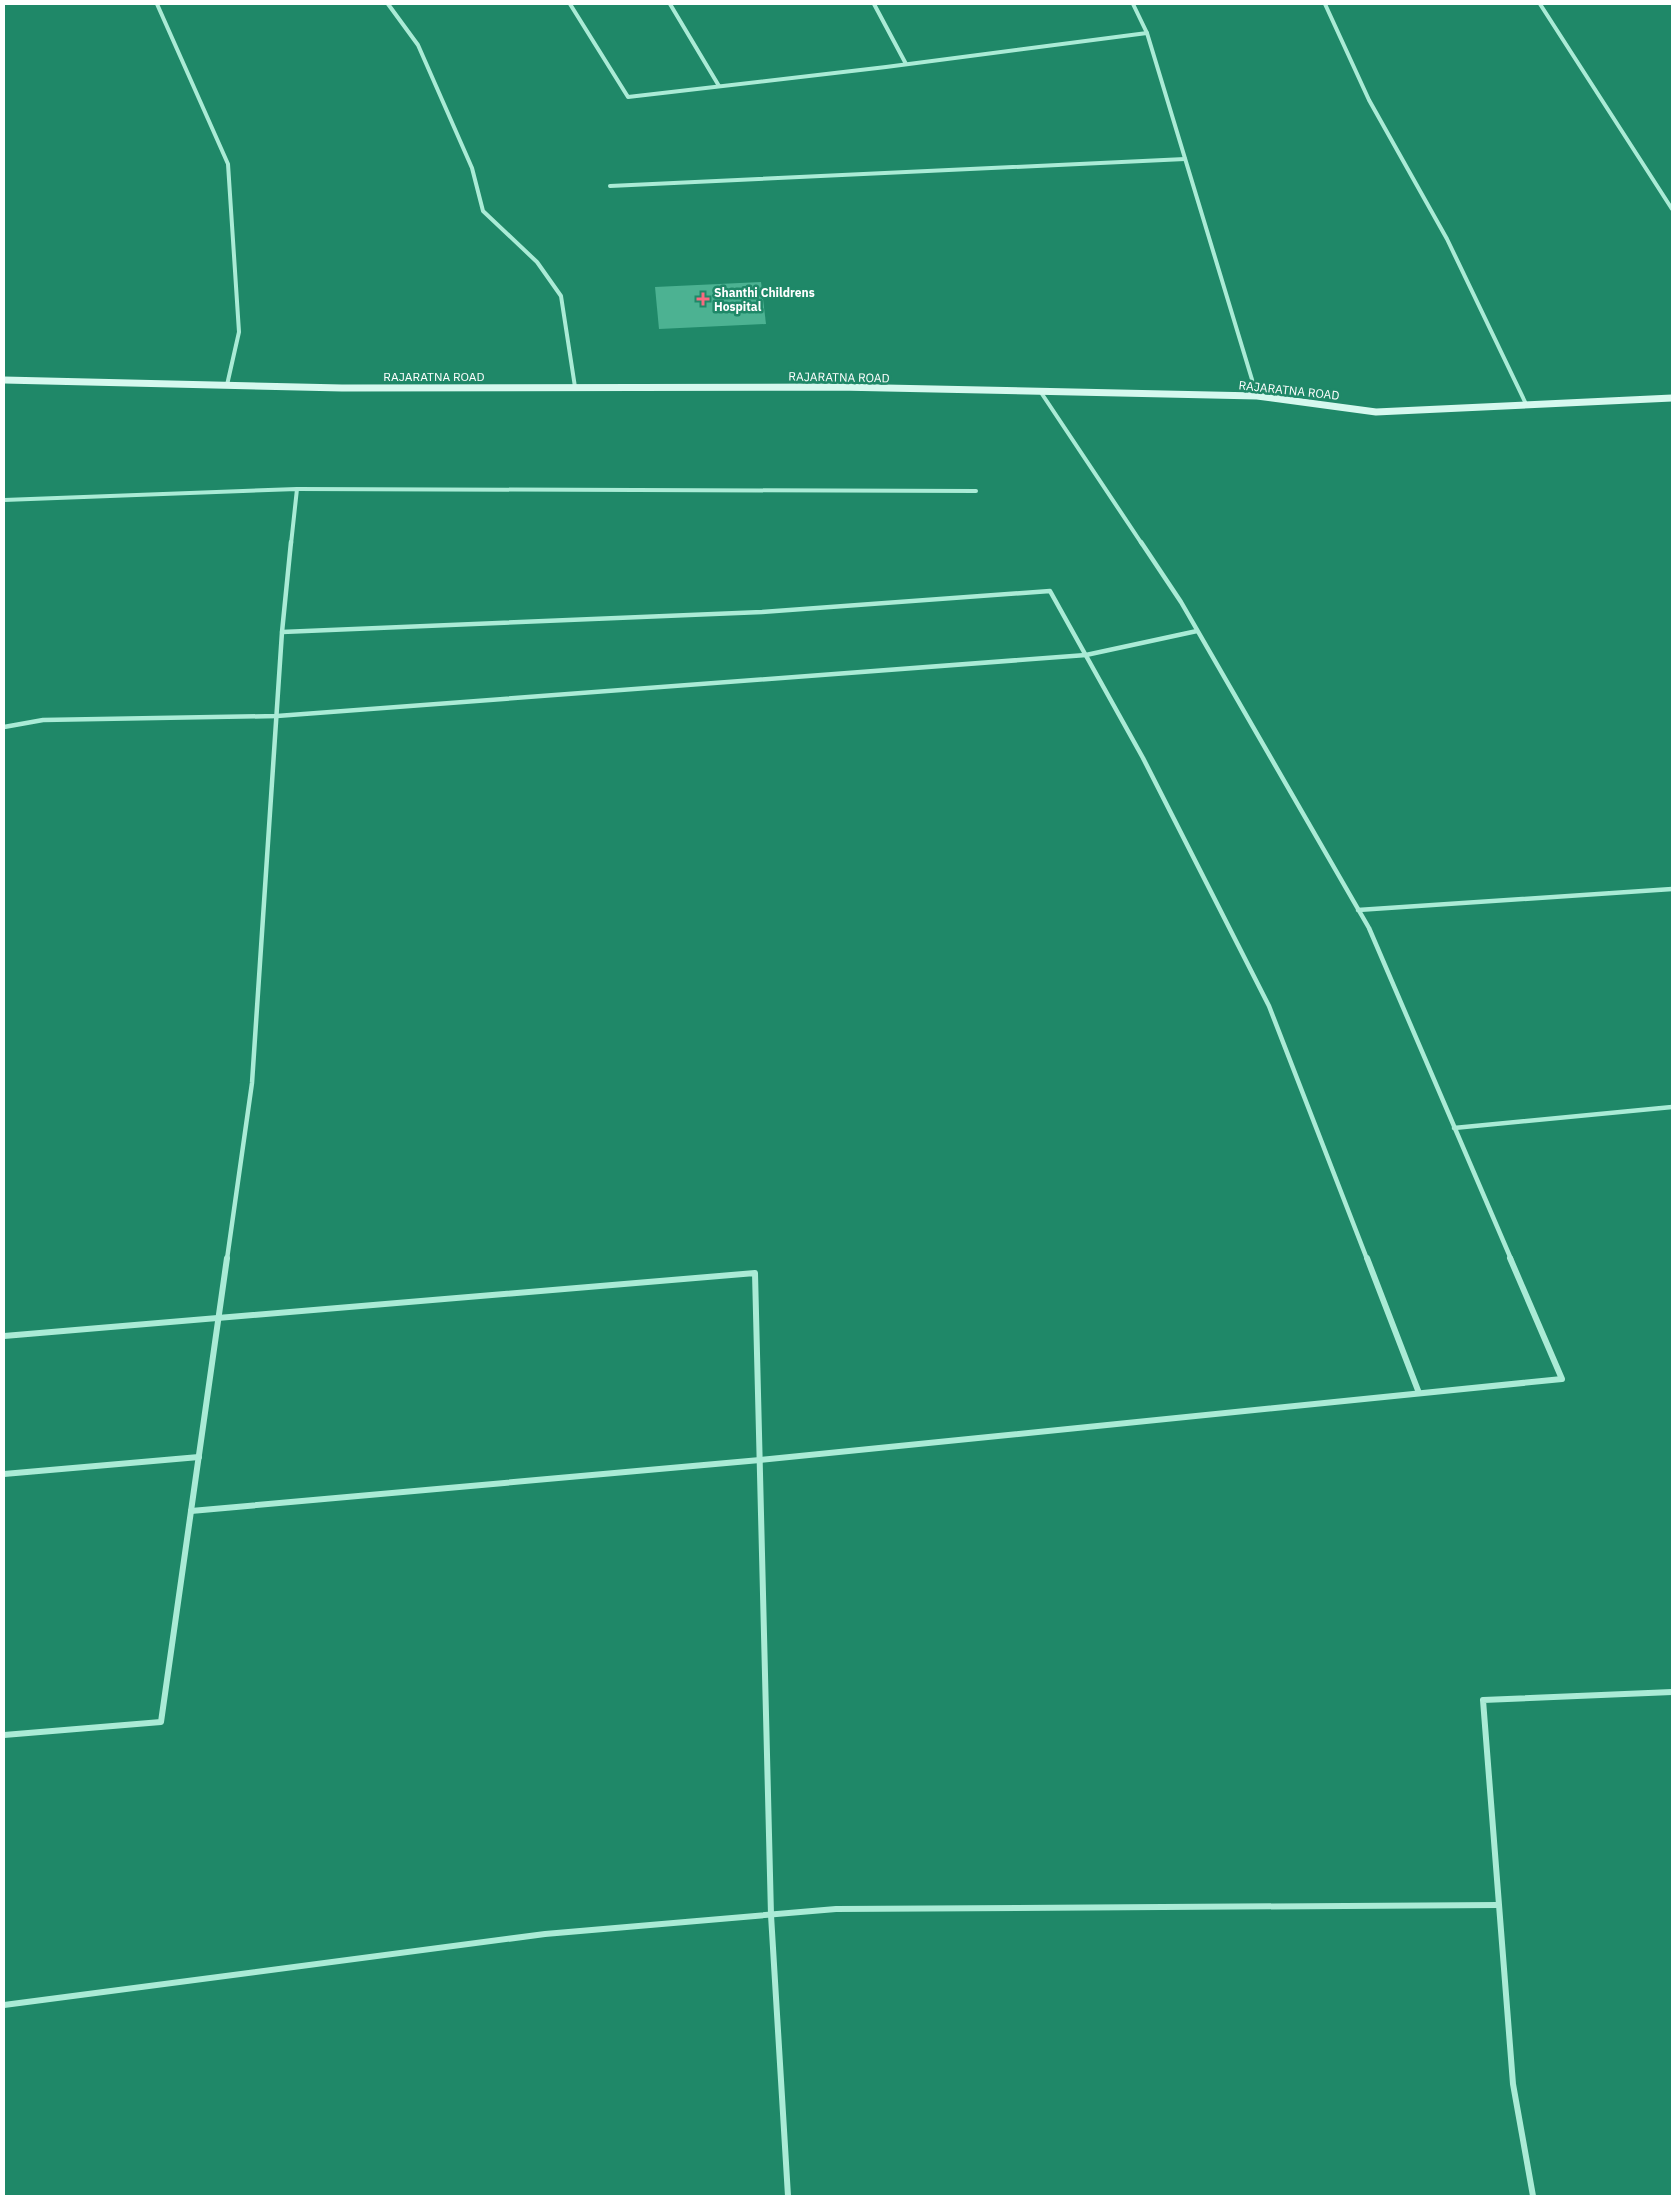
<svg xmlns="http://www.w3.org/2000/svg" width="1676" height="2200" font-family="'IBM Plex Sans',sans-serif">
	<rect width="100%" height="100%" fill="#1f8868"/>
	<polygon fill="#4cb292" points="761,282 766,324 659,329 655,287"/>
	<g fill="none" stroke-linecap="round" stroke-linejoin="round">
		<g stroke="#aaebd6" stroke-width="4">
			<polyline points="157,4 228,164 239,332 227,385"/>
			<polyline points="388,4 418,45 472,168 483,211 537,262 561,296 575,387"/>
			<polyline points="570,4 628,97 886,67 1147,33"/>
			<polyline points="670,4 719,86"/>
			<polyline points="874,4 906,64"/>
			<polyline points="1133,4 1147,33 1257,396"/>
			<polyline points="1325,4 1369,100 1447,239 1526,404"/>
			<polyline points="1540,4 1672,209"/>
			<polyline points="610,186 1185,159"/>
			<polyline points="1040,391 1142,544"/>
			<polyline points="297,489 976,491"/>
			<polyline points="4,500 297,489 291,544"/>
		</g>
		<g stroke="#aaebd6" stroke-width="4.5">
			<polyline points="1141,542 1181,602 1369,928 1511,1259"/>
			<polyline points="282,632 762,612 1050,591 1143,758 1269,1006 1367,1259"/>
			<polyline points="4,727 43,720 277,716 1086,655 1197,631"/>
			<polyline points="1358,910 1672,889"/>
			<polyline points="1454,1128 1672,1107"/>
			<polyline points="227,1259 252,1083 282,632 291,542"/>
		</g>
		<g stroke="#aaebd6" stroke-width="6">
			<polyline points="1367,1258 1419,1393"/>
			<polyline points="4,1336 755,1273 771,1915 788,2196"/>
			<polyline points="4,1474 199,1457"/>
			<polyline points="191,1511 760,1460 1562,1379 1510,1258"/>
			<polyline points="4,1735 161,1722 227,1258"/>
			<polyline points="4,2005 545,1934 836,1909 1498,1905"/>
			<polyline points="1533,2196 1513,2084 1483,1700 1672,1692"/>
		</g>
		<polyline stroke="#d5f8ee" stroke-width="7" points="4,380 342,388 838,387 1257,396 1376,412 1672,398"/>
	</g>
	<path fill="#f86a80" stroke="#1f8868" stroke-width="2" d="M700.5 291.5h5v5h5v5h-5v5h-5v-5h-5v-5h5z"/>
	<g text-anchor="middle" dominant-baseline="central" stroke-width="5" stroke-linejoin="round" paint-order="stroke">
		<g font-size="12" font-weight="bold" fill="#fff" stroke="#1f8868" text-anchor="start">
			<text x="714" y="292">Shanthi Childrens<tspan x="714" dy="14">Hospital</tspan></text>
		</g>
		<g font-size="12" fill="#fff" stroke="#1f8868">
			<text x="434" y="376">RAJARATNA ROAD</text>
			<text transform="translate(839 377) rotate(1)">RAJARATNA ROAD</text>
			<text transform="translate(1289 390) rotate(6)">RAJARATNA ROAD</text>
		</g>
	</g>
	<rect width="1676" height="2200" fill="none" stroke="#ffffff" stroke-width="10"/>
</svg>
